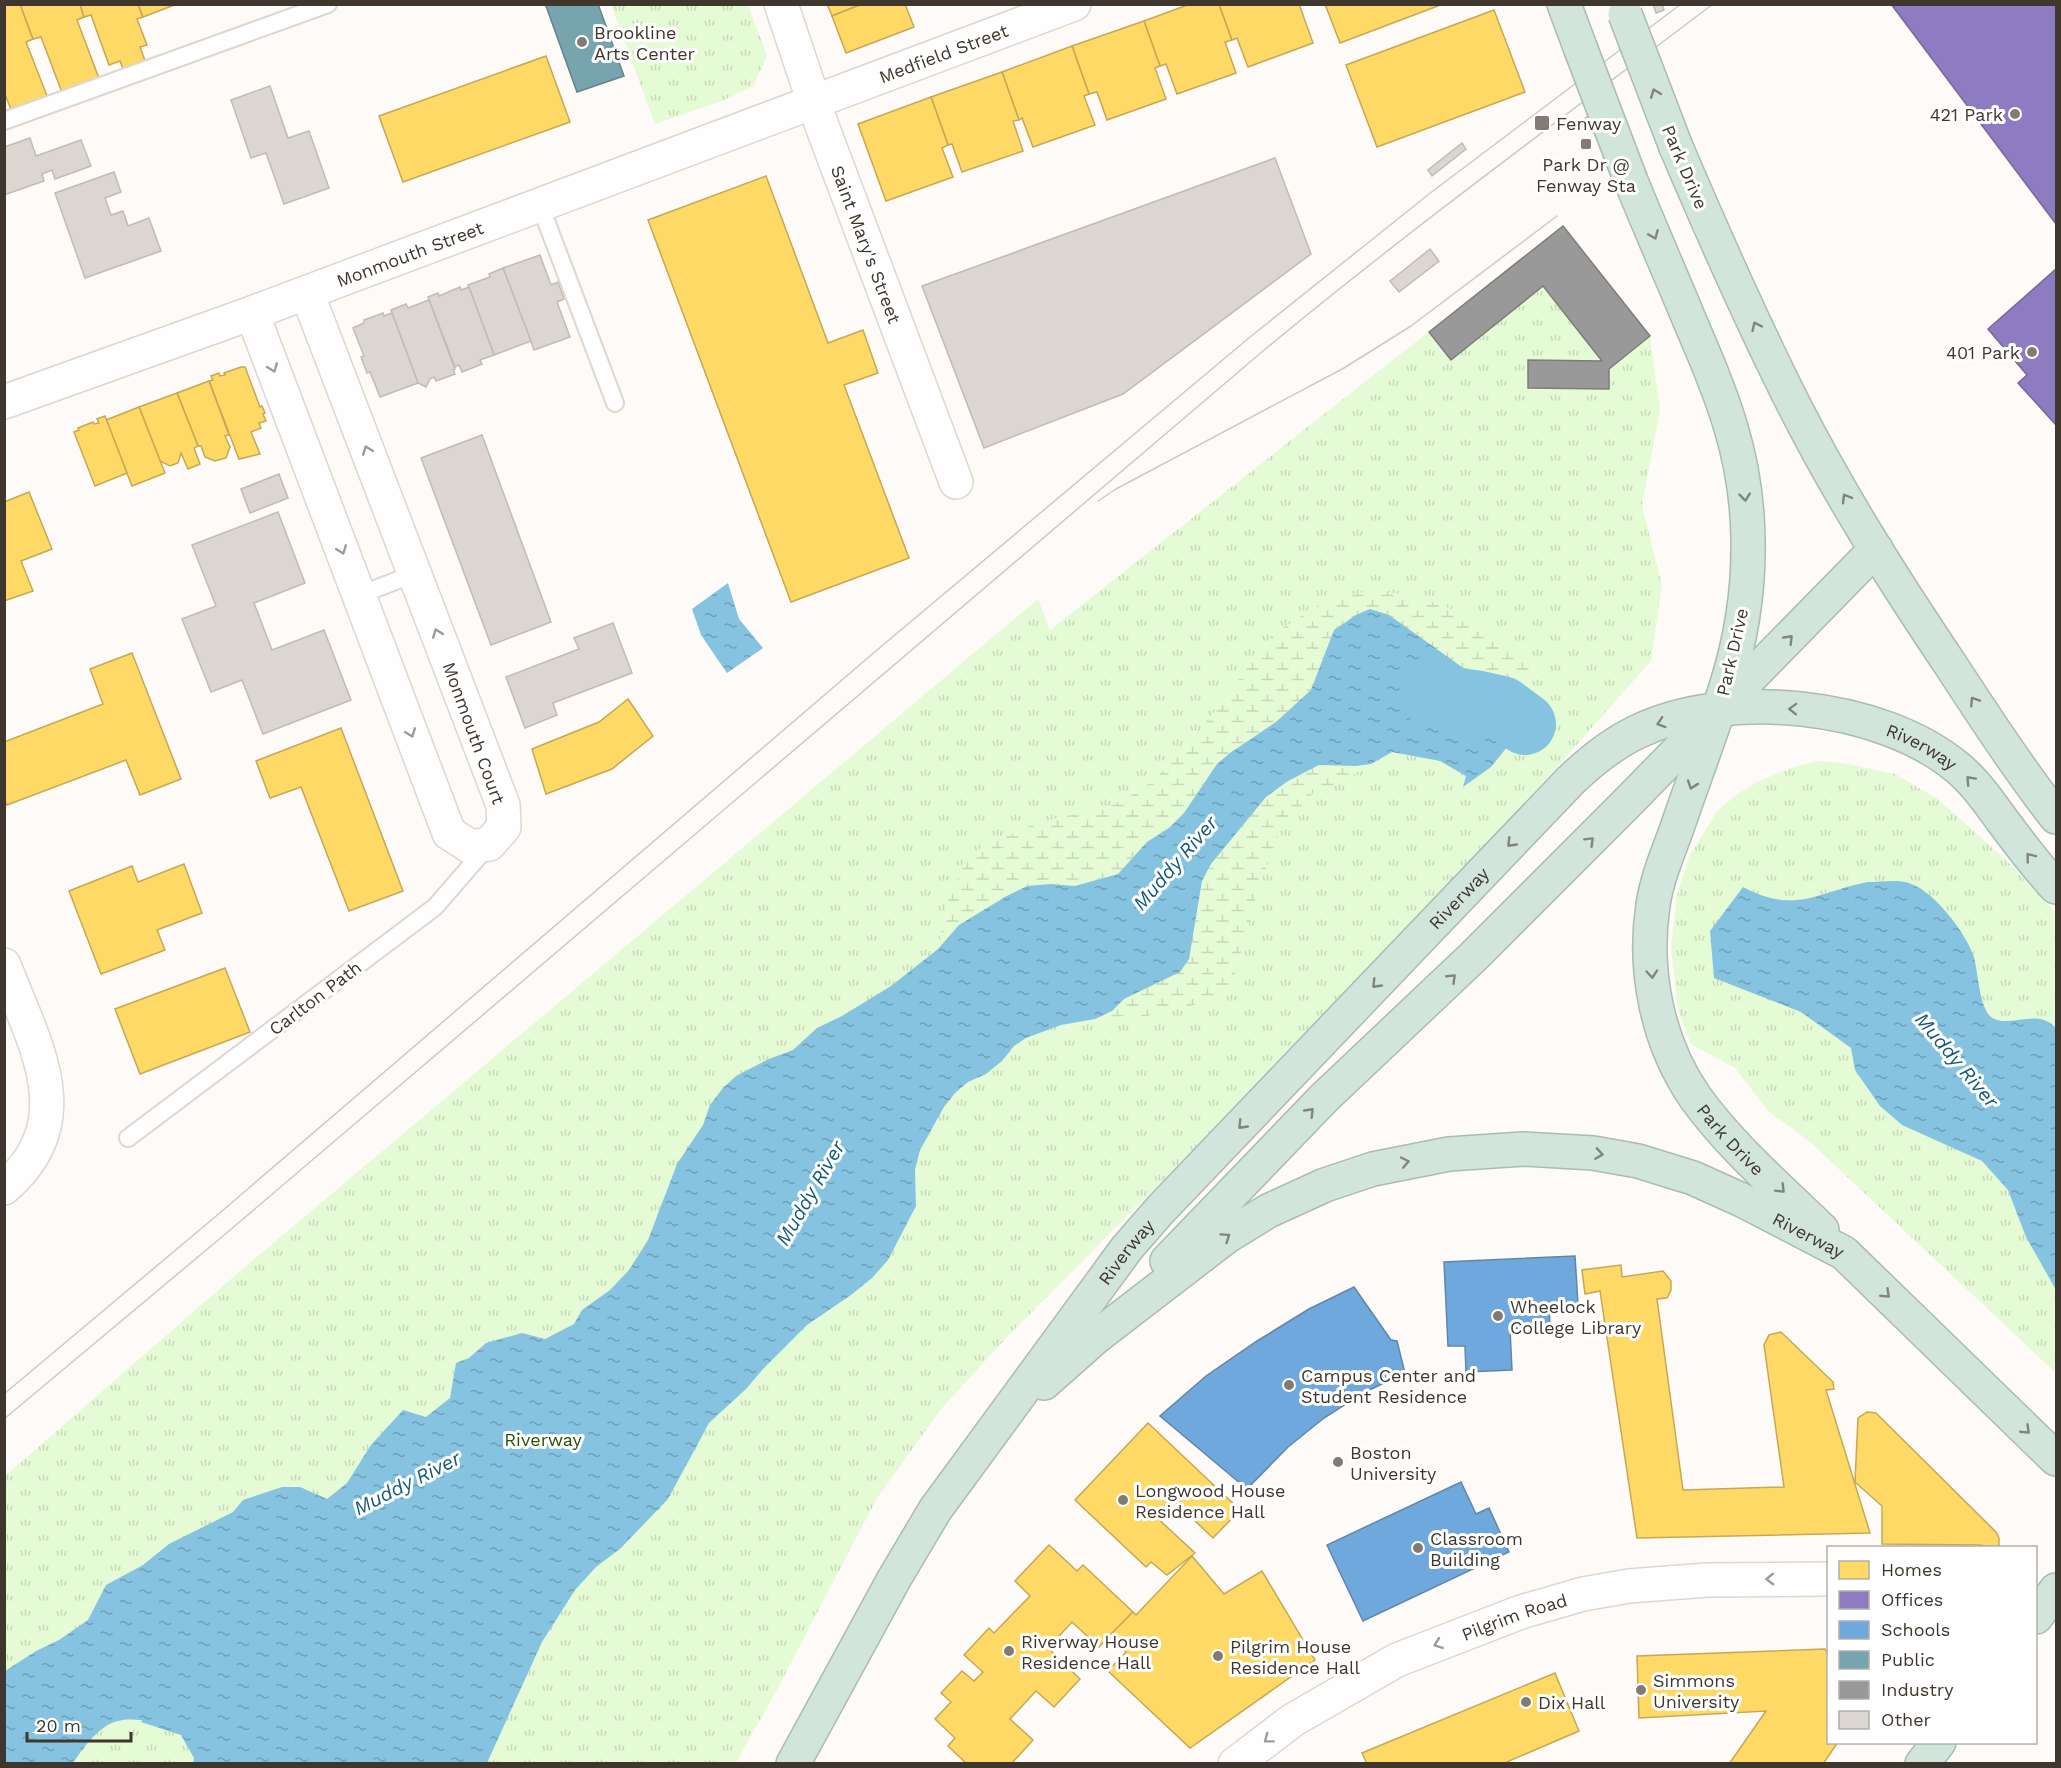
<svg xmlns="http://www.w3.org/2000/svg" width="2061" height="1768" font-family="'Work Sans',sans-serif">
	<defs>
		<pattern id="grass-tufts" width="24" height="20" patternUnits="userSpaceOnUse" patternTransform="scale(1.5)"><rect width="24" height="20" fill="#e5fbd5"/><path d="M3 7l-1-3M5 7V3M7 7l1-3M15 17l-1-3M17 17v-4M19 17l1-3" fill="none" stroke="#c6d8b7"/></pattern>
		<pattern id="wetland-marsh" width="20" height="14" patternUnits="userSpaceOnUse" patternTransform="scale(1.5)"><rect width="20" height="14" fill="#e5fbd5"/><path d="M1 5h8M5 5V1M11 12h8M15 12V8" fill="none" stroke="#c6d8b7"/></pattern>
		<pattern id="water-ripples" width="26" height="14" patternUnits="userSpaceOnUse" patternTransform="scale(1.5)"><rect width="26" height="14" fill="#85c3e1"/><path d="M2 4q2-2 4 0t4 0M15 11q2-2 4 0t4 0" fill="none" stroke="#6e9fb7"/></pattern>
	</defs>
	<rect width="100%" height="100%" fill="#fdfaf7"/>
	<g fill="url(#grass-tufts)">
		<polygon points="611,5 748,5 767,56 753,86 722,101 655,124"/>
		<polygon points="1563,226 1650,336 1660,410 1642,505 1662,586 1651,661 1518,811 1415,921 1373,962 1173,1170 1009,1335 941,1409 877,1498 780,1684 736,1763 5,1763 4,1477 240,1271 1038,599 1050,630"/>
		<polygon points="1817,761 1843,763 1895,774 1938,799 2007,861 2056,913 2056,1373 1808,1140 1768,1111 1735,1068 1691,1044 1678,1010 1671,949 1677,895 1689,857 1717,811 1739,793 1757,782 1791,768"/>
	</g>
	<g fill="url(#wetland-marsh)">
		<path d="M 1374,589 C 1398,594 1429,599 1451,609 C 1470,618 1486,632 1503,643 C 1517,652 1530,656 1541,669 L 1511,702 L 1389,615 L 1334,630 L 1311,690 L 1276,722 L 1230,753 L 1217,764 L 1184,813 L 1169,828 L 1147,842 L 1118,874 L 1075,886 L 1051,884 L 1027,886 L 1005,897 L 959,925 L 938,949 L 946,905 L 965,862 L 978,850 L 993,839 L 1010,835 L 1036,823 L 1107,807 L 1138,792 L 1157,777 L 1200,730 L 1240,678 L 1251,658 L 1278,631 L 1325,601 Z"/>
		<polygon points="1336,764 1356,766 1371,764 1339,783 1315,791 1281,828 1257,892 1234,978 1223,996 1184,1008 1142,1017 1095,1019 1112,1011 1124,999 1161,980 1189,959 1202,881 1211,864 1266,797 1288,781 1319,765"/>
	</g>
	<g fill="url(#water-ripples)">
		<polygon points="728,583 739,619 763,648 727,673 701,635 692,609"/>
		<path d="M 1370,609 L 1389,615 L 1511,702 L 1516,736 L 1491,767 L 1463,787 L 1466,776 L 1440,761 L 1392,752 L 1371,764 L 1356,766 L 1319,765 L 1288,781 L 1266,797 L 1211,864 L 1202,881 L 1189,959 L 1180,972 L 1124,999 L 1112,1011 L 1095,1019 L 1061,1025 L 1026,1038 L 1014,1046 L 1002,1061 L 986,1074 L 968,1082 L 955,1093 L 944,1107 L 920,1150 L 915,1170 L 916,1206 L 888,1260 L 872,1278 L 851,1295 L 807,1325 L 763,1369 L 746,1389 L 709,1423 L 668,1499 L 621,1548 L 596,1567 L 575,1590 L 542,1642 L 487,1763 L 193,1763 L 194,1758 L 181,1735 L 141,1722 L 142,1720 C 136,1720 129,1719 123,1720 C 101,1722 84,1747 73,1763 L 5,1763 L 5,1671 L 36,1651 L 59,1640 L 88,1620 L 106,1585 L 143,1565 L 169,1544 L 233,1512 L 243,1500 L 282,1487 L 300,1487 L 327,1499 L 347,1483 L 371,1445 L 403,1410 L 426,1417 L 450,1398 L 456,1363 L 469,1358 L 486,1343 L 522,1333 L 545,1339 L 574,1324 L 582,1310 L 610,1290 L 629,1270 L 648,1240 L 677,1164 L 703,1125 L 710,1105 L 723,1088 L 736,1076 L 769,1059 L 793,1050 L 817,1028 L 842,1016 L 891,986 L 938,949 L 959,925 L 1005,897 L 1027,886 L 1051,884 L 1075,886 L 1118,874 L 1147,842 L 1169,828 L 1184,813 L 1217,764 L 1230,753 L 1276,722 L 1311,690 L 1334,630 L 1356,615 Z"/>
		<path d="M 1868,882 C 1881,882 1897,879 1909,883 C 1934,891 1966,933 1974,957 C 1978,973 1979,1002 1989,1015 C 2004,1032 2040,1005 2056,1029 L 2056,1290 L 2026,1237 L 2008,1190 L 1982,1161 L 1902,1125 L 1880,1106 L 1855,1070 L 1851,1048 L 1801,1012 L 1714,978 L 1710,931 L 1743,887 C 1797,915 1816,892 1868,882 Z"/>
	</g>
	<g fill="#ffd966" stroke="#c5a855" stroke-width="1.5">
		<polygon points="4,4 20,4 33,39 26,42 49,101 13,114 4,92"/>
		<polygon points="20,4 80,4 84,17 77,20 100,81 63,95 41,37 33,39"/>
		<polygon points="80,4 138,4 143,17 137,19 147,45 140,47 147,66 125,74 120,61 109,65 91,15 84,17"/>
		<polygon points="138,4 177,4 143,17"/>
		<polygon points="827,4 862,4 832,16"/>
		<polygon points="862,4 905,4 914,27 846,53 832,16"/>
		<polygon points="1190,4 1219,4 1232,40 1225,42 1236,73 1177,94 1166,64 1160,66 1144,21"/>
		<polygon points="1219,4 1299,4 1313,43 1248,67 1237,38 1232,40"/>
		<polygon points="1325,4 1443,4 1340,43"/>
		<polygon points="1494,10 1525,92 1377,147 1346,65"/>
		<polygon points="1144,21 1160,66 1155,68 1166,99 1107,120 1097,92 1089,94 1072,46"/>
		<polygon points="1072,46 1089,94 1084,96 1095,125 1033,147 1022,118 1019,120 1002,72"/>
		<polygon points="546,56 570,122 403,182 379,116"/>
		<polygon points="1002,72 1019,120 1013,121 1023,151 962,172 952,144 948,145 931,97"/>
		<polygon points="931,97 948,145 942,148 953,177 886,201 858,124"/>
		<polygon points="766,176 828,343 863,330 878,373 844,385 909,558 791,602 648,220"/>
		<polygon points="241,367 245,367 260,407 262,406 265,413 263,414 266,421 259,423 261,428 251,432 260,454 239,459 209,381 213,380 211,376 219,373 220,376 225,375 224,373"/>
		<polygon points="209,381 229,435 225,436 230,447 226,458 215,461 205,457 201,446 198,446 177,393"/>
		<polygon points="177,393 198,446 194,448 200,464 188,469 181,453 178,463 170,466 160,461 139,407"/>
		<polygon points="139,407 165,473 132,486 106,420"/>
		<polygon points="105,416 127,473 95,486 74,432 79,430 78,428 93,422 94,424 99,423 97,419"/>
		<polygon points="29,492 52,549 21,561 33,591 4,601 4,502"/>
		<polygon points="132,653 181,779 140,795 126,760 7,805 4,798 4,742 103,704 90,669"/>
		<polygon points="628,699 653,736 612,769 546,794 532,749 599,722"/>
		<polygon points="341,728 403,891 349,911 301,787 270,798 256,761"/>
		<polygon points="184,864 202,913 157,930 165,950 101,974 69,891 132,866 138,882"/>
		<polygon points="225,968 250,1032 140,1074 115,1009"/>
		<polygon points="1621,1265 1622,1277 1663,1271 1671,1281 1671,1290 1667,1298 1657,1299 1683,1490 1784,1487 1764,1345 1769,1335 1781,1332 1833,1382 1834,1389 1826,1390 1870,1533 1637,1538 1600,1291 1585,1294 1582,1270"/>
		<polygon points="1867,1412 1876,1413 1879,1416 1996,1532 1999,1538 1999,1548 1979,1545 1882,1544 1882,1506 1855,1482 1858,1418"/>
		<polygon points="1148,1423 1240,1510 1213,1538 1172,1499 1155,1516 1195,1553 1167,1575 1151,1562 1146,1567 1075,1500"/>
		<polygon points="1049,1545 1077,1571 1083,1565 1133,1612 1099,1647 1072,1622 1048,1648 1080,1679 1054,1707 1036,1691 1010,1719 1033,1740 1011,1764 967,1764 948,1746 955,1738 935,1719 951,1702 941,1693 962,1671 974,1681 983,1672 964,1655 989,1628 994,1633 1030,1596 1015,1581"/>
		<polygon points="1192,1556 1224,1594 1262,1571 1315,1660 1190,1748 1108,1671 1126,1652 1109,1636 1133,1612 1136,1615"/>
		<polygon points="1825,1649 1828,1655 1828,1742 1838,1742 1823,1764 1729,1764 1766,1711 1639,1718 1637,1656"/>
		<polygon points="1555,1673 1579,1731 1502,1764 1367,1764 1362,1753"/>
	</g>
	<g fill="#8e7cc3" stroke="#766796" stroke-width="1.5">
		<polygon points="1891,4 2056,4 2056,224"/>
		<polygon points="2056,269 2056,425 2018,383 2027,375 1988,329"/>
	</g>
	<g fill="#6fa8dc" stroke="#6186a8" stroke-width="1.5">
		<polygon points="1575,1256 1578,1304 1549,1306 1550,1327 1510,1329 1512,1370 1466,1372 1465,1346 1448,1346 1444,1262"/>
		<polygon points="1354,1287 1391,1340 1397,1341 1405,1373 1363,1393 1324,1418 1288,1447 1247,1489 1160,1416 1206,1376 1257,1341 1309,1309"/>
		<polygon points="1461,1482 1476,1514 1489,1508 1509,1552 1363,1621 1327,1545"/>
	</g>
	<polygon fill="#76a5af" stroke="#668488" stroke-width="1.5" points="549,4 598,4 624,76 577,92 546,6"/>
	<polygon fill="#999" stroke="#7e7c79" stroke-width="1.5" points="1563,226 1650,336 1609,369 1609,389 1528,388 1528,360 1602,361 1543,286 1451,360 1429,332"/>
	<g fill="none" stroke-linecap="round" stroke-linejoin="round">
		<polyline stroke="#85c3e1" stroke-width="62" points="1431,696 1475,701 1502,707 1525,724"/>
	</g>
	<g fill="#dbd6d0" stroke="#c1bbb6" stroke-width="1.5">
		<polygon points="1653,4 1662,4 1664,10 1656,13"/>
		<polygon points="270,86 288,138 309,131 329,188 284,204 266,153 251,158 231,100"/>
		<polygon points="1598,108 1603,114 1588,125 1583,120"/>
		<polygon points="30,138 36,156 81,140 91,166 55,179 52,170 42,174 44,181 4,195 4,147"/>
		<polygon points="1462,143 1466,149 1432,176 1428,170"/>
		<polygon points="1275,158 1311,254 1123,394 984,448 922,286"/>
		<polygon points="114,172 121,192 105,198 111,215 123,211 128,226 149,218 161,251 85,278 55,193"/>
		<polygon points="1430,249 1439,261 1399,292 1390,281"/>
		<polygon points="540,255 551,285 558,282 564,299 557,302 570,337 534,350 503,268"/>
		<polygon points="503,268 531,341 494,355 468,285 490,277 489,274"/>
		<polygon points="460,287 461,290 469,287 494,355 480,360 482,364 462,372 459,365 455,367 428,297 438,293 439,296"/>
		<polygon points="429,300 455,369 453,370 455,374 436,381 434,377 430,379 426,387 418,383 391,310 406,304 408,308"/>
		<polygon points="383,313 384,316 392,313 418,383 380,397 370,372 367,373 361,357 364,356 353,328 364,323 364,320"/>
		<polygon points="482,435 551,622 491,645 421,458"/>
		<polygon points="279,474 288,498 250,513 241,489"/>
		<polygon points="278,512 305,583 254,603 272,650 324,630 351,700 263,734 242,680 211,692 182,619 216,606 192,545"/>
		<polygon points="613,623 632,673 553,703 557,715 525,728 506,677 579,649 574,638"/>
	</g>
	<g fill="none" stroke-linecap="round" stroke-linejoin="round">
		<g stroke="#dcd7d0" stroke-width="20">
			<g id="lane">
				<polyline points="4,121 328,4"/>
				<polyline points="540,205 615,403"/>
				<polyline points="359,595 414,574"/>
				<polyline points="128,1138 435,907 487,847"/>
			</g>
		</g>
		<g stroke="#dcd7d0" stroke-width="36">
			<g id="street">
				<path id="s1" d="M 781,4 L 822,126 L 956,482"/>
				<polyline points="252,313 449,833 471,847 489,844 504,827 503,805 307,293"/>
				<path id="s2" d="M 4,402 L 252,313 L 1074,4"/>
				<path id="s3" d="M 1235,1764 L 1293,1720 L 1397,1660 L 1521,1612 L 1583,1594 L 1629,1586 L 1707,1580 L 1828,1579"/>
			</g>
		</g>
		<g stroke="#dcd7d0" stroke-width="36">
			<path id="secondary" d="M 4,965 C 34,1044 83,1121 4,1188"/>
		</g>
		<g stroke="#aabcb2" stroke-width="36">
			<g id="highway">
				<polyline points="1564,4 1580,47"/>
				<path d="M 1676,147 C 1714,236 1753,325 1797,411 C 1842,499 1895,582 1950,664 C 1984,716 2018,768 2056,817"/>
				<path id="s4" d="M 1631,181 C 1650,228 1670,273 1689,319 C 1722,396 1747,454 1748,539 C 1749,588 1741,640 1726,687 C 1711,734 1693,781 1677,828 C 1668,853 1657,878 1653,905 C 1643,970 1657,1042 1695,1097 C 1730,1146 1779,1188 1822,1230"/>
				<polyline points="1167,1261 1324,1098 1473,957 1626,804 1876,549"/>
				<path id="s5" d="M 1044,1383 L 1096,1337 L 1226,1237 L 1268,1211 L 1325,1185 L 1373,1169 L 1449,1154 L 1523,1149 L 1593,1153 L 1638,1161 L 1693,1178 L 1744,1201 L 1844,1253 L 2056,1459"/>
				<polyline points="2036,1617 2056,1590"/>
				<path id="s6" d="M 793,1764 L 894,1579 L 935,1510 L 1127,1248 L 1161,1209 L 1571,780 C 1591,761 1612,744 1637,732 C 1727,688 1881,703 1958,768 C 1975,782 1988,801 2002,820 C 2019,843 2036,866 2056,887"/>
				<polyline points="1922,1764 1939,1742"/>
			</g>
		</g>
		<use href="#lane" stroke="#fffefe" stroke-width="16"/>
		<use href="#street" stroke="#fffefe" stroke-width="33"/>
		<use href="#secondary" stroke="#fffefe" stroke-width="33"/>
		<use href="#highway" stroke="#d2e5dd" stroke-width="33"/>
		<g stroke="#cbcac7" stroke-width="1.5">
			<polyline points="1098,501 1116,489 1344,368 1411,326 1557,216"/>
			<polyline points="4,1394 215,1217 877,650 1250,337 1429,194 1681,4"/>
			<path d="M 4,1419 L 223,1236 L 1263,351 C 1409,230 1562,118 1713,4"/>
		</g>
		<g stroke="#aabcb2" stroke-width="36" stroke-linecap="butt">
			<g id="highway-bridge">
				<polyline points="1625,14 1676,147"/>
				<polyline points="1580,47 1631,181"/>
			</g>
		</g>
		<use href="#highway-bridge" stroke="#d2e5dd" stroke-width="33"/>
	</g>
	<defs><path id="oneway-chevron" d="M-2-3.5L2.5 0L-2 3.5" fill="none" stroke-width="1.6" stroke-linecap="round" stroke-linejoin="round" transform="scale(1.5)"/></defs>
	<g stroke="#81857c">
		<use href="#oneway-chevron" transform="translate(1655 93) rotate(-111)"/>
		<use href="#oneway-chevron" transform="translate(1654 235) rotate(67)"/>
		<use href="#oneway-chevron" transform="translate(1756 326) rotate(-115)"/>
		<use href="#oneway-chevron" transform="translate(1745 497) rotate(84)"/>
		<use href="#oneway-chevron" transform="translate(1846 498) rotate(-120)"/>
		<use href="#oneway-chevron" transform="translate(1789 639) rotate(-46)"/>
		<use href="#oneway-chevron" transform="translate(1974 701) rotate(-123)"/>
		<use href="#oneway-chevron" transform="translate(1793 709) rotate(-178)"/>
		<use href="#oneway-chevron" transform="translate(1661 723) rotate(162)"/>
		<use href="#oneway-chevron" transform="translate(1970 780) rotate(-133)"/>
		<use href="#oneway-chevron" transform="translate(1692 785) rotate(109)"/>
		<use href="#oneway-chevron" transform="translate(1590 841) rotate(-45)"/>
		<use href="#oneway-chevron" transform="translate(1511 843) rotate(134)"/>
		<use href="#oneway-chevron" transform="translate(2030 857) rotate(-128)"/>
		<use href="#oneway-chevron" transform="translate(1652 974) rotate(85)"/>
		<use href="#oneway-chevron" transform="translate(1452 978) rotate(-44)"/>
		<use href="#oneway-chevron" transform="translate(1376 984) rotate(134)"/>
		<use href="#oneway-chevron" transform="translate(1310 1112) rotate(-46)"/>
		<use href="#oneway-chevron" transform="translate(1242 1125) rotate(134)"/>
		<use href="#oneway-chevron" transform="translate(1599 1154) rotate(8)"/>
		<use href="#oneway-chevron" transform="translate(1405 1162) rotate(-12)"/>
		<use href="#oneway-chevron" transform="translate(1781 1189) rotate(45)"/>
		<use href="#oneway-chevron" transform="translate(1226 1237) rotate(-35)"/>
		<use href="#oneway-chevron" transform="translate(1886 1294) rotate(44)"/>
		<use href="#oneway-chevron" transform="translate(2026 1430) rotate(44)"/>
	</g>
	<g stroke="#9f9a96">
		<use href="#oneway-chevron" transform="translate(273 368) rotate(69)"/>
		<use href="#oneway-chevron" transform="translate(367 450) rotate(-111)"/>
		<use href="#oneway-chevron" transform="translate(342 550) rotate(69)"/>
		<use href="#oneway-chevron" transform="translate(437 633) rotate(-111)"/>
		<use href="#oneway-chevron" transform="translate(411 733) rotate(69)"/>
		<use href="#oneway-chevron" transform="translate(1770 1579) rotate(179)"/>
		<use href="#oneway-chevron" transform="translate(1438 1644) rotate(159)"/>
		<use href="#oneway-chevron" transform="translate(1268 1739) rotate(143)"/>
	</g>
	<g fill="#827b74" stroke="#fff" stroke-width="2">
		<circle cx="582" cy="42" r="6"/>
		<circle cx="2015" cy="114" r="6"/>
		<rect x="1534" y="115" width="16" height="16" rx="3"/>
		<rect x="1580" y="138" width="12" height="12" rx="3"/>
		<circle cx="2032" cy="352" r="6"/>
		<circle cx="1498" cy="1316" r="6"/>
		<circle cx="1289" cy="1385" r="6"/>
		<circle cx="1338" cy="1462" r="6"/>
		<circle cx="1123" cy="1500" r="6"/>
		<circle cx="1418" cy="1548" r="6"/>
		<circle cx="1009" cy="1651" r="6"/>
		<circle cx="1218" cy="1656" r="6"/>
		<circle cx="1641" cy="1690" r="6"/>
		<circle cx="1526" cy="1702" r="6"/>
	</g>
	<g text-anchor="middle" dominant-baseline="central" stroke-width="6" stroke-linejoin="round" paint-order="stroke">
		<g font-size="18" fill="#3f372d" stroke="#fff" text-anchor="start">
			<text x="594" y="32">Brookline<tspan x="594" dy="21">Arts Center</tspan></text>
			<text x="2003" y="114" text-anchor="end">421 Park</text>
			<text x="1556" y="123">Fenway</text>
			<text x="1586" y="164" text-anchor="middle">Park Dr @<tspan x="1586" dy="21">Fenway Sta</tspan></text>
			<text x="2020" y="352" text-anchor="end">401 Park</text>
			<text x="1510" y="1306">Wheelock<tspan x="1510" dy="21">College Library</tspan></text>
			<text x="1301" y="1375">Campus Center and<tspan x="1301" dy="21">Student Residence</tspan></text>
			<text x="1350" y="1452">Boston<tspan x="1350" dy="21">University</tspan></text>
			<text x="1135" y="1490">Longwood House<tspan x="1135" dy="21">Residence Hall</tspan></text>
			<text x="1430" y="1538">Classroom<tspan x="1430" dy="21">Building</tspan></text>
			<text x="1021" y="1641">Riverway House<tspan x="1021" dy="21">Residence Hall</tspan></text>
			<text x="1230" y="1646">Pilgrim House<tspan x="1230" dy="21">Residence Hall</tspan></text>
			<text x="1653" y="1680">Simmons<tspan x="1653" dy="21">University</tspan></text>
			<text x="1538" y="1702">Dix Hall</text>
		</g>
		<g font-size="18" fill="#3f372d" stroke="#fff">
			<text stroke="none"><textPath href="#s2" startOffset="1002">Medfield Street</textPath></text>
			<text transform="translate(1685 167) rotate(67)">Park Drive</text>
			<text stroke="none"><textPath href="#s1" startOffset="255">Saint Mary's Street</textPath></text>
			<text stroke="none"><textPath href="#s2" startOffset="432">Monmouth Street</textPath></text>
			<text transform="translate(1732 652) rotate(-77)">Park Drive</text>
			<text transform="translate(474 733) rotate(70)">Monmouth Court</text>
			<text stroke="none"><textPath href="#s6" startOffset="1638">Riverway</textPath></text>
			<text stroke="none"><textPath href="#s6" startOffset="1098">Riverway</textPath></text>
			<text transform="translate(315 998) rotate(-37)">Carlton Path</text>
			<text stroke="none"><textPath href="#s4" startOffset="1016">Park Drive</textPath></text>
			<text stroke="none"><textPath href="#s5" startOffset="850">Riverway</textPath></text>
			<text stroke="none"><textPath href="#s6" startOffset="612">Riverway</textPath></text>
			<text stroke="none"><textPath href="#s3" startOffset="318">Pilgrim Road</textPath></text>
		</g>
		<g font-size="18" fill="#285003" stroke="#fff">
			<text x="543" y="1439">Riverway</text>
		</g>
		<g font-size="20" font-style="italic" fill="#135a78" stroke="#fff">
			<text transform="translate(1175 863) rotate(-49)">Muddy River</text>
			<text transform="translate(1957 1060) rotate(50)">Muddy River</text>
			<text transform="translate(810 1193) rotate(-60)">Muddy River</text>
			<text transform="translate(407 1483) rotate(-27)">Muddy River</text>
		</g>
	</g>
	<rect width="2061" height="1768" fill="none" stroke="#3f372d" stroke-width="12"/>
	<rect x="1827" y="1546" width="210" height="198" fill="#ffffff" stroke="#b2afab" stroke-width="1.5"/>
	<rect x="1839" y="1561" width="30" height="18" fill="#ffd966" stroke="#b2afab" stroke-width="1.5"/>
	<text x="1881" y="1576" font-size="18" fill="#3f372d">Homes</text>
	<rect x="1839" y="1591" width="30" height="18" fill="#8e7cc3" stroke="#b2afab" stroke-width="1.5"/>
	<text x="1881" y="1606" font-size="18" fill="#3f372d">Offices</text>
	<rect x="1839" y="1621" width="30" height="18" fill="#6fa8dc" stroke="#b2afab" stroke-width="1.5"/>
	<text x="1881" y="1636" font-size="18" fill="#3f372d">Schools</text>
	<rect x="1839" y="1651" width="30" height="18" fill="#76a5af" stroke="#b2afab" stroke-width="1.5"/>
	<text x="1881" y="1666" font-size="18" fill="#3f372d">Public</text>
	<rect x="1839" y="1681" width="30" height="18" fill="#999999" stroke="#b2afab" stroke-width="1.5"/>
	<text x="1881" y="1696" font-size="18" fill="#3f372d">Industry</text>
	<rect x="1839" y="1711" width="30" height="18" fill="#dbd6d0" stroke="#b2afab" stroke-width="1.5"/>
	<text x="1881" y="1726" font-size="18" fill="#3f372d">Other</text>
	<path d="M27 1732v9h104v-9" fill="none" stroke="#3f372d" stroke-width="3"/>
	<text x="36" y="1732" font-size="18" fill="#3f372d" stroke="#ffffff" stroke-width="4.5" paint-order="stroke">20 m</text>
</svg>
